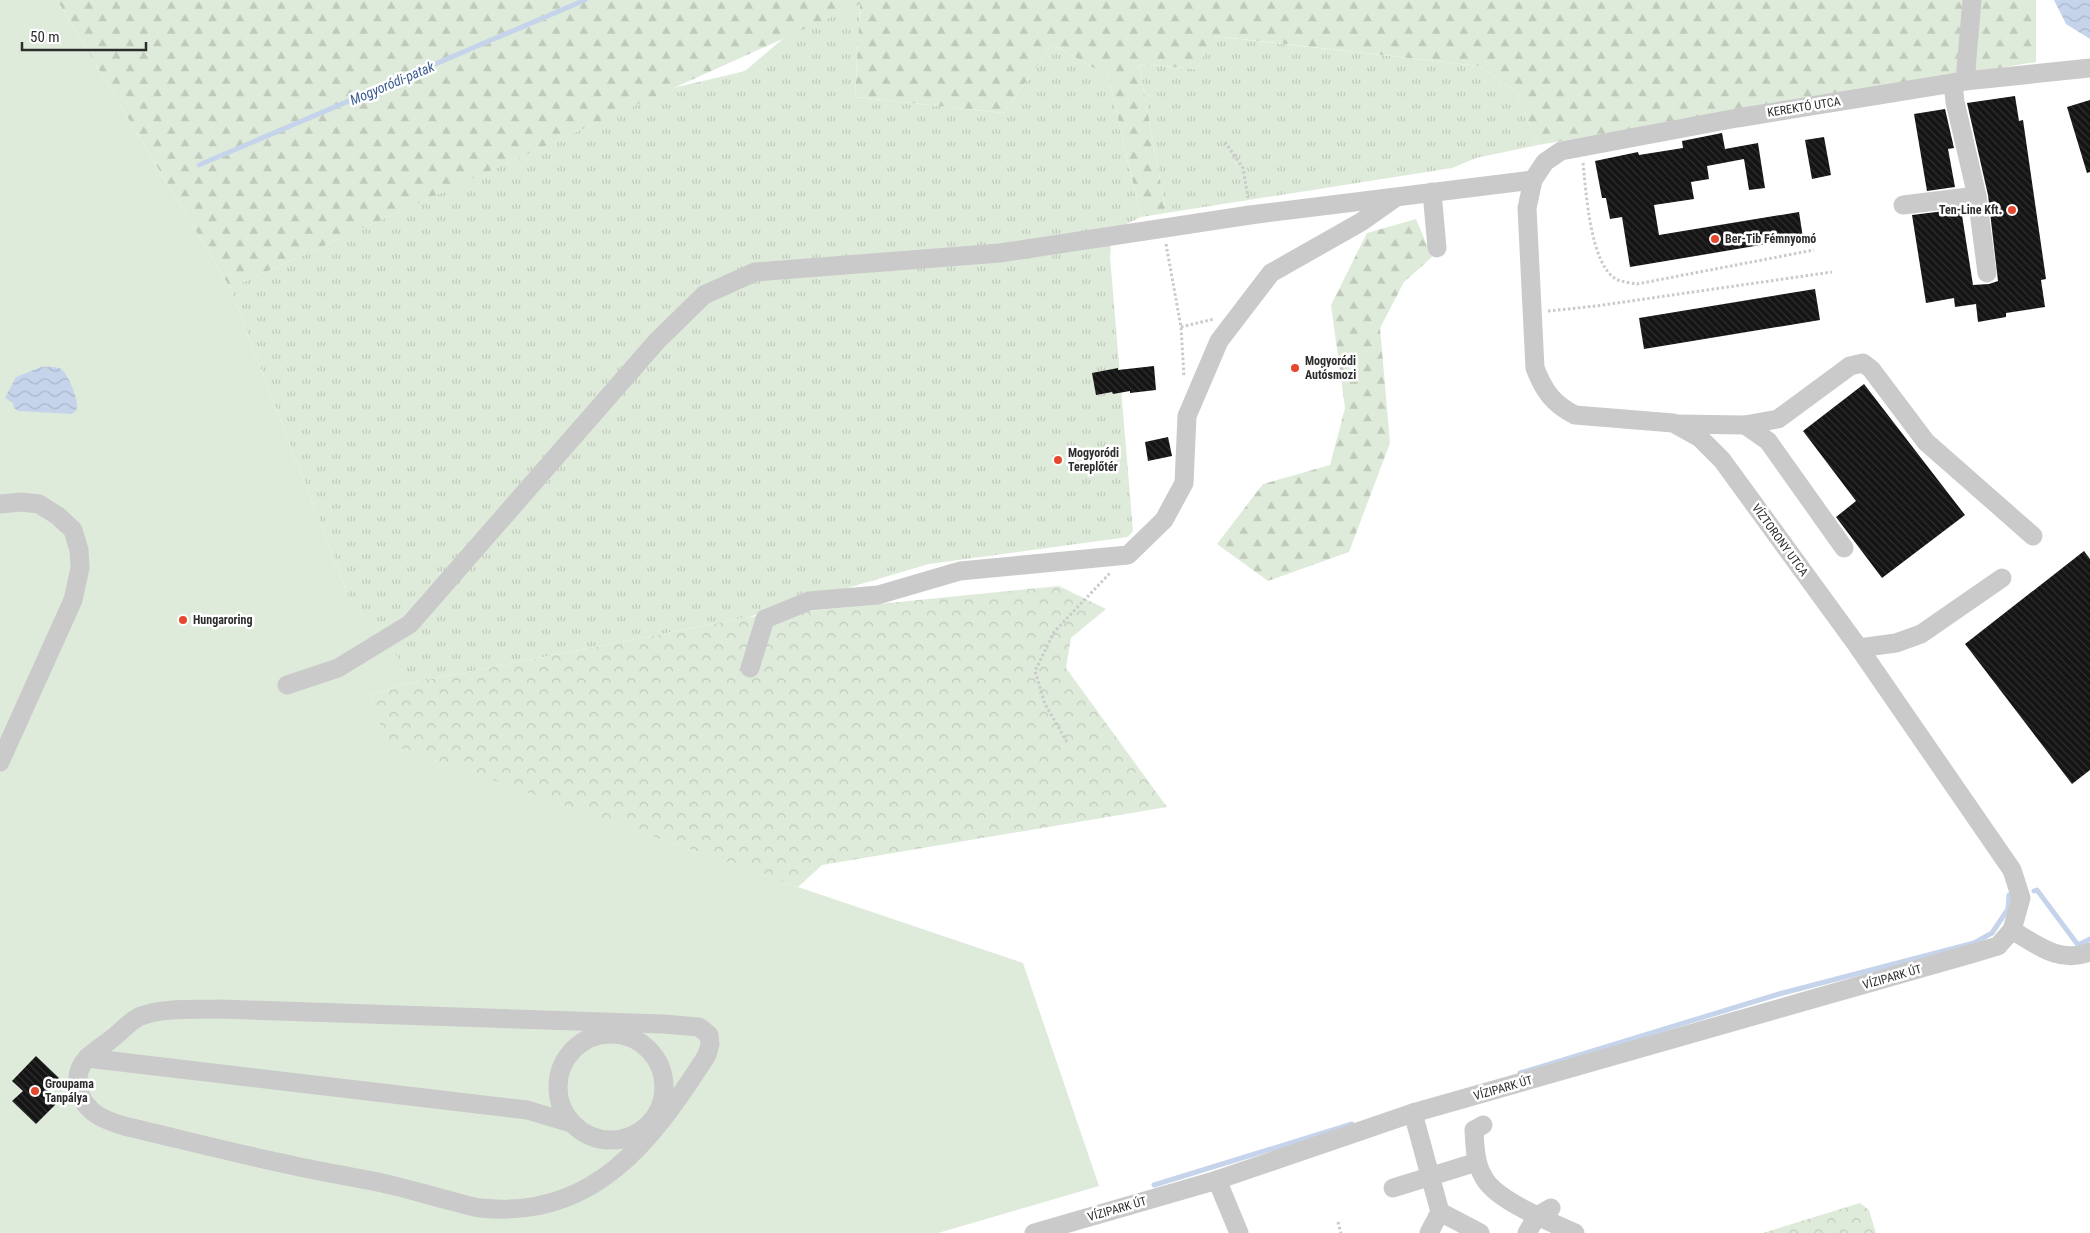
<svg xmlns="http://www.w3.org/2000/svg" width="2090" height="1233" font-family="'Roboto Condensed',sans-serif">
	<defs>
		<pattern id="grass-tufts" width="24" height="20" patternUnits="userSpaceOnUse" patternTransform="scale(1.25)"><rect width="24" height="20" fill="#dfebda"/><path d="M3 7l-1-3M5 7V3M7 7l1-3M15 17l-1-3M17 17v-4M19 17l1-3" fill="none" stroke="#c0cabb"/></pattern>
		<pattern id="forest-firs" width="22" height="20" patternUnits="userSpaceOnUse" patternTransform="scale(1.25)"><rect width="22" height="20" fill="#dfebda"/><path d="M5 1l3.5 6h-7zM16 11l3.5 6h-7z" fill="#c0cabb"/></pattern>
		<pattern id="park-crowns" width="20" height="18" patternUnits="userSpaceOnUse" patternTransform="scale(1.25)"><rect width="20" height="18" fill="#dfebda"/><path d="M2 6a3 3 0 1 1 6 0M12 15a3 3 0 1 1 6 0" fill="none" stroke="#c0cabb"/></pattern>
		<pattern id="water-waves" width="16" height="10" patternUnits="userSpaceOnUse" patternTransform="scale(1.25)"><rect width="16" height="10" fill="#c6d4eb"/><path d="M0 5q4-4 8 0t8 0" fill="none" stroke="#aab6ca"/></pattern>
		<pattern id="building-back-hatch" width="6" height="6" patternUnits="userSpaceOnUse" patternTransform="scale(1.25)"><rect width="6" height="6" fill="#141414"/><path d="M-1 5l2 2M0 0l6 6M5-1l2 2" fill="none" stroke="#2e2e2e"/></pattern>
	</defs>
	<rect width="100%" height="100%" fill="#fff"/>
	<g fill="url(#grass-tufts)">
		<polygon points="860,3 855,97 1004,113 1052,44 1108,76 1141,217 1112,231 1110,257 1133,531 1128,537 929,564 749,617 406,684 400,661 349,598 230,288 673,88 745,71 785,37"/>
		<polygon points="1213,36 1479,66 1516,92 1538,145 1476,158 1452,168 1166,213 1139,64 1197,69"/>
	</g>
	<g fill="url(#forest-firs)">
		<polygon points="57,0 2036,0 2036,62 1538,145 1516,92 1479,66 1214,36 1197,69 1139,64 1166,213 1141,217 1108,76 1052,44 1004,113 855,97 860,4 230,288"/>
		<polygon points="1416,219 1432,257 1404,282 1380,328 1390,443 1349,552 1268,581 1217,544 1263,484 1330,465 1345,408 1331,305 1367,233"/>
	</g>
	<g fill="url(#park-crowns)">
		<polygon points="1059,586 1106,609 1071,638 1066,668 1167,807 822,865 798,887 385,743 371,696 406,684 749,617"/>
		<polygon points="1860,1203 1869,1210 1876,1233 1763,1233"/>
	</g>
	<polygon fill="#dfebda" points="0,0 57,0 230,288 349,598 401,661 406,684 371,696 386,743 798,887 1023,963 1099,1186 938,1233 0,1233"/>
	<g fill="url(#water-waves)">
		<polygon points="2054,0 2090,0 2090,39 2066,24"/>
		<path d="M 41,367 C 47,367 55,366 61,369 C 68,373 79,401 77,408 C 76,411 74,412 72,414 L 18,411 L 14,408 L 13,403 L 5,398 L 16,377 Z"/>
	</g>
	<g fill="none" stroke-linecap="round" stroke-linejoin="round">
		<g stroke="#c6d4eb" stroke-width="5">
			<polyline points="199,165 585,0"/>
			<polyline points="2034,891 2037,890 2078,945 2090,939"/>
			<polyline points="1520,1073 1779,994 1974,943 1992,933 2008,909 2009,895"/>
			<polyline points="1154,1185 1352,1124"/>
		</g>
	</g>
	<g fill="url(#building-back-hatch)">
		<polygon points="2015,96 2019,121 2023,120 2046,279 2041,280 2045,307 2006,313 2006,317 1978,322 1976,304 1955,307 1954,298 1926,303 1912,215 1961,209 1973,285 1989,284 1998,281 1988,195 1967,103"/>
		<polygon points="2090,100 2090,172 2087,173 2067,107"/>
		<polygon points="1945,109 1954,148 1948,149 1955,187 1927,191 1914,114"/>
		<polygon points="1722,133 1725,149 1758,143 1765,188 1749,190 1744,159 1707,166 1709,179 1691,182 1694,199 1654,205 1659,235 1799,212 1803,238 1630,267 1622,217 1610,219 1606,198 1602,198 1595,161 1638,152 1639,155 1683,148 1682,141"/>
		<polygon points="1824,137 1831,175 1812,179 1805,140"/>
		<polygon points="1815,289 1820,320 1644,349 1639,318"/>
		<polygon points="1154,366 1156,390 1130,393 1130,391 1113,394 1112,392 1096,395 1092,373 1118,368 1118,370"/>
		<polygon points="1864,384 1965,515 1882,578 1836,517 1856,501 1803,431"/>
		<polygon points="1168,437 1172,456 1148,461 1145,442"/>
		<polygon points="2084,551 2090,559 2090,770 2072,784 1965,644"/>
		<polygon points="36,1056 59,1078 47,1090 59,1101 36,1124 12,1101 23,1091 12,1081"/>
	</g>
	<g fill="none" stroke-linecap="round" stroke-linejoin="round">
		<g stroke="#cacaca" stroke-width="3" stroke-dasharray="2.5 2.5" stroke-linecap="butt">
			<polyline points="1225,142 1243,168 1248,198"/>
			<path d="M 1583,163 C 1586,190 1590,268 1618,280 C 1624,282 1631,283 1637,284 L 1814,250"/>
			<polyline points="1166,244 1181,327 1184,377"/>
			<polyline points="1548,311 1596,306 1832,272"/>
			<polyline points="1181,327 1214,319"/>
			<polyline points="1067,742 1045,704 1035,671 1054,632 1110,573"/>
			<polyline points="1338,1222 1341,1233"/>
		</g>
		<g stroke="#cacaca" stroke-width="19">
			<polyline points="1965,81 1972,0"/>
			<polyline points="1953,83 1955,102 1977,196 1987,273"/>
			<polyline points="1432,192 1437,248"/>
			<polyline points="1903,205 1977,196"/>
			<polyline points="1677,424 1745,425 1778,419 1850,366 1863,363 1871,369 1926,442 2033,536"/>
			<polyline points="1745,425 1768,441 1844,548"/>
			<polyline points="0,504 21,502 39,504 58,516 73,530 79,550 80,568 73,600 0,762"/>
			<polyline points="1859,648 1896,643 1921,634 2002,578"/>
			<polyline points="750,668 765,619 809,601 878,595 960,571 1128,555 1164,520 1184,483 1187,416 1219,341 1271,273 1361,222 1395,198"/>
			<polyline points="287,685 338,668 410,624 657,341 704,295 755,272 1000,253 1250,215 1533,180"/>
			<path d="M 2012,930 C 2037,945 2060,964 2090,952"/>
			<path d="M 221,1009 L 663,1024 L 699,1027 L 709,1035 L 710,1044 L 707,1055 C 652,1141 594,1220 481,1208 C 471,1207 461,1203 451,1201 C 428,1195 405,1188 382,1183 C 349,1176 315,1171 282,1163 C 229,1152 176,1138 124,1126 C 114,1123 104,1120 96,1114 C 77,1101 71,1075 87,1058 C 95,1050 106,1044 114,1037 C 122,1031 132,1019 141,1016 C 166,1007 195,1010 221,1009 Z"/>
			<circle cx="611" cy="1087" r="53"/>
			<polyline points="87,1058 527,1110 571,1123"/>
			<polyline points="1413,1113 1440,1212 1429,1233"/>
			<path d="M 1483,1125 L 1474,1130 C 1475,1146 1475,1162 1483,1176 C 1494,1200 1551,1222 1575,1233"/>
			<polyline points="1217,1180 1239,1233"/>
			<polyline points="1393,1188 1477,1162"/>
			<polyline points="1440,1212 1480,1233"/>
			<path d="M 1034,1233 L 1217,1180 L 1413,1113 L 1974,953 L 1998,946 L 2012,930 L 2021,898 L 2012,870 L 1859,648 L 1722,460 L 1700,438 L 1673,423 L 1575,415 C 1553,404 1544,391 1535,368 L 1527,208 L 1533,180 L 1545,162 L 1561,151 L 1737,118 L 1965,81 L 2090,68"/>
			<polyline points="1527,1233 1537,1216 1551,1208"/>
		</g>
	</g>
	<g fill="#e6482d" stroke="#fff" stroke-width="2">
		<circle cx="2012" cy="210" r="5"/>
		<circle cx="1715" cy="239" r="5"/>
		<circle cx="1295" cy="368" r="5"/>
		<circle cx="1058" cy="460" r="5"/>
		<circle cx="183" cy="620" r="5"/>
		<circle cx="35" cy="1091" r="5"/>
	</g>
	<g text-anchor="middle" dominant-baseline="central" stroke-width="5" stroke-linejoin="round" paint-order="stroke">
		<g font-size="12" fill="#2d2d2d" stroke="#fff">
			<text transform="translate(1804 107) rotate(-9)">KEREKTÓ UTCA</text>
			<text transform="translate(1780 540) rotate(54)">VÍZTORONY UTCA</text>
			<text transform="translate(1892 977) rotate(-16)">VÍZIPARK ÚT</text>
			<text transform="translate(1503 1088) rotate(-16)">VÍZIPARK ÚT</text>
			<text transform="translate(1117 1209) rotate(-16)">VÍZIPARK ÚT</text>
		</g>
		<g font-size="12" font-weight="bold" fill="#2d2d2d" stroke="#fff" text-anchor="start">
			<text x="2002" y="210" text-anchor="end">Ten-Line Kft.</text>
			<text x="1725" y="239">Ber-Tib Fémnyomó</text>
			<text x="1305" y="361">Mogyoródi<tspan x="1305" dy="14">Autósmozi</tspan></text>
			<text x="1068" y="453">Mogyoródi<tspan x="1068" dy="14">Tereplőtér</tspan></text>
			<text x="193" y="620">Hungaroring</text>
			<text x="45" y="1084">Groupama<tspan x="45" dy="14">Tanpálya</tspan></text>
		</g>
		<g font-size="14" font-style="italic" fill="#3b5c8f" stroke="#fff">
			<text transform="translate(392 83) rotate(-23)">Mogyoródi-patak</text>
		</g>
	</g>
	<path d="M22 42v8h124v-8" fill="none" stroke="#2d2d2d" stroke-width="2.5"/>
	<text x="30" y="42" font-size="15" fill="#2d2d2d" stroke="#ffffff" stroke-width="4" paint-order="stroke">50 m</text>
</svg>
